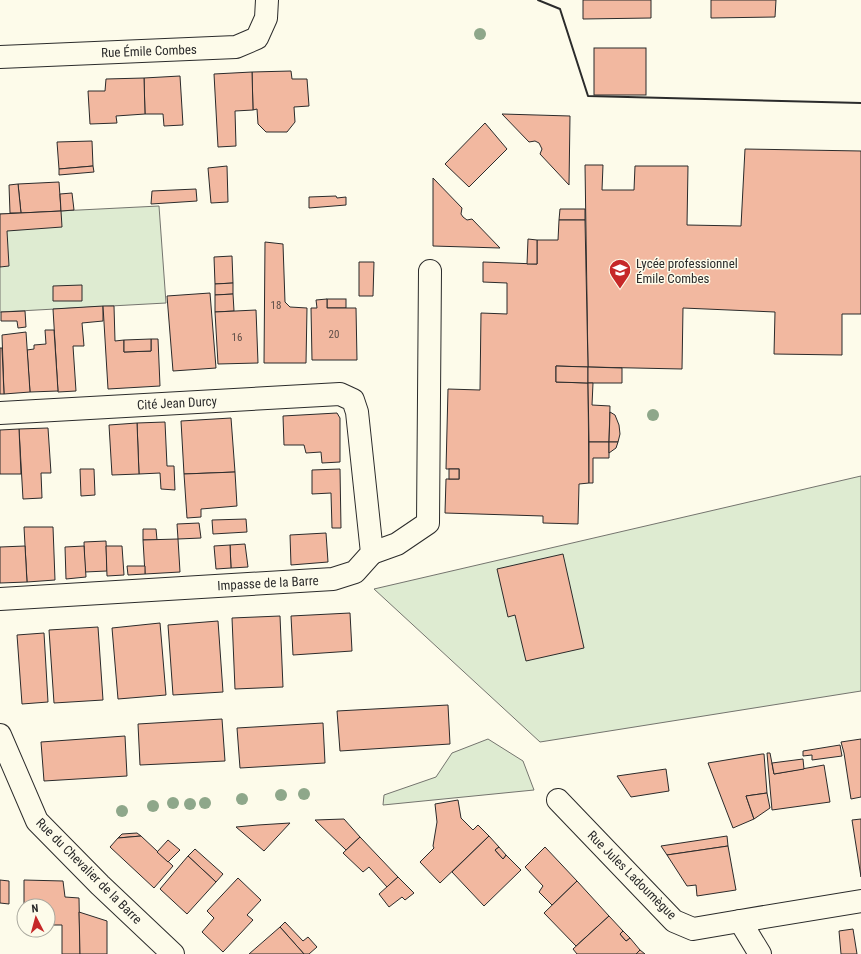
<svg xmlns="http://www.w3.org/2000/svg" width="861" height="954" font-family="'Roboto Condensed',sans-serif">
	<rect width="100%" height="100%" fill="#fdfbea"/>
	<g fill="#deebd1" stroke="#74746e">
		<polygon points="159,206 166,303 0,312 0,214"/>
		<polygon points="861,476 861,691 540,742 374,589"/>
		<polygon points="488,739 523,761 534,790 383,805 384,795 436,777 452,753"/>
	</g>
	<g fill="#f2b8a0" stroke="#2b2b2b">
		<polygon points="583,0 651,0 651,18 583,19"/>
		<polygon points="711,0 776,0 775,17 711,18"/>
		<rect x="594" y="48" width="52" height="47"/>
		<polygon points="291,71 292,79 307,79 309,106 294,107 295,122 287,132 266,132 258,124 257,109 253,110 252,72"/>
		<polygon points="252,72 253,110 235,111 236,146 218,147 214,74"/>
		<polygon points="180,76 183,125 164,126 163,114 145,114 144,78"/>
		<polygon points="144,78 145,114 116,116 117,123 90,124 88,91 105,91 106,79"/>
		<polygon points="502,114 570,116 569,185 540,154 542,149 539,143 535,141 529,142"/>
		<polygon points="485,123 507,149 469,187 445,164"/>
		<polygon points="92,141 93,166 59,169 57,142"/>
		<polygon points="745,149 861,151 861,314 842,314 842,355 774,354 775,312 683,308 682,369 588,367 585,165 603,165 602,190 634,190 635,166 688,166 687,225 741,226"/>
		<polygon points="93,166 94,172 59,175 59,169"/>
		<polygon points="227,166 228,202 211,203 208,168"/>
		<polygon points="433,178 462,208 461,214 463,217 467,220 472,219 500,248 433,246"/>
		<polygon points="59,182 61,211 21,213 18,184"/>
		<polygon points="18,184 21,213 10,213 9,185"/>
		<polygon points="196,189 197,201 151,204 152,191"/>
		<polygon points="72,193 74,210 61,211 60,194"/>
		<polygon points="336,196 337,198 346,197 346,205 309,208 309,197"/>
		<polygon points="560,209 585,209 585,220 559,220"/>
		<polygon points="61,211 62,227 7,231 9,266 0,267 0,214"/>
		<polygon points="559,220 585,220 588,367 556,366 556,382 588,383 589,483 579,484 578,524 543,523 543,516 445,513 446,479 459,479 459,469 446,469 448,389 480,390 481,313 507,314 507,283 483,282 483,262 537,264 537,240 558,240"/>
		<polygon points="528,239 537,240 537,264 527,264"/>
		<polygon points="265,242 283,244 285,302 290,307 307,308 306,363 264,363"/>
		<polygon points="232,256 233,283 215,284 214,257"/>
		<polygon points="359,262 374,262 373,296 359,296"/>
		<polygon points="233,283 233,294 215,295 215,284"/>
		<polygon points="82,285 82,301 53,301 53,286"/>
		<polygon points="210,293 216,368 173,371 167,296"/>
		<polygon points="233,294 234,311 215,312 215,295"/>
		<rect x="327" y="299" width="19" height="9"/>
		<polygon points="327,299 327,308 356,308 357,360 312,360 311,308 317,308 316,300"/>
		<polygon points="103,306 103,321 82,323 84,346 73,346 76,391 58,392 53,309"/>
		<polygon points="103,306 114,306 115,341 124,340 124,352 151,351 151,339 158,339 160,386 108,389"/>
		<polygon points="256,310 258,363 218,364 215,312"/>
		<polygon points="25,311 26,327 18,328 17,321 1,321 1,312"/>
		<polygon points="45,330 54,330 58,391 30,392 27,350 34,349 34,345 46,344"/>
		<polygon points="26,332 30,392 4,394 2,335"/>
		<polygon points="151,339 151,351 124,352 124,340"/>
		<polygon points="0,348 2,348 4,394 0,394"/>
		<polygon points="556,366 588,367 588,383 556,382"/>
		<polygon points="588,367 622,368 622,383 588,383"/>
		<polygon points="588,383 593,383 592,405 610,406 609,442 589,442"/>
		<polygon points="610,412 615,415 619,425 620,434 618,442 609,442"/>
		<polygon points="337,413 340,418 340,462 322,463 321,452 306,453 304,445 284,445 283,416"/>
		<polygon points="231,418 235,472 184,474 181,421"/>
		<polygon points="165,422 167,466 174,466 175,490 161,489 160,473 139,474 137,423"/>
		<polygon points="137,423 139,474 112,475 109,425"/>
		<polygon points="48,428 51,473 41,473 42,498 23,499 19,429"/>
		<polygon points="19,429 21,474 0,474 0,430"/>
		<polygon points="589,442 609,442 609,458 593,458 593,483 589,483"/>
		<polygon points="609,442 618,442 616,448 609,453"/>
		<polygon points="80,469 94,469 95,495 81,496"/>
		<polygon points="340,469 341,528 332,528 331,493 312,494 312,470"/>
		<rect x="449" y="469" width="10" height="10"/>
		<polygon points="235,472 237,506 201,509 201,517 187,518 184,474"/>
		<polygon points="246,519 247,532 213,534 212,520"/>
		<polygon points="199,523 201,538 178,539 177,524"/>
		<polygon points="24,527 53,527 55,580 27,582"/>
		<polygon points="143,529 156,529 157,540 143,540"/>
		<polygon points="326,533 328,562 291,565 290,535"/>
		<polygon points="178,539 180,572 145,574 143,540"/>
		<polygon points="106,541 107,571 85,572 84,542"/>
		<polygon points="245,544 248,567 231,568 230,545"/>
		<polygon points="230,545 231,568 216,569 214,546"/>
		<polygon points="25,546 27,582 0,583 0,547"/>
		<polygon points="84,546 86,577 66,579 65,547"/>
		<polygon points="106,546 122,546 124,575 107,576"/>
		<polygon points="563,554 584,648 526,661 515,615 508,617 497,569"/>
		<polygon points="127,566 145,566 145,574 128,575"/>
		<polygon points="350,613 352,651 293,655 291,616"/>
		<polygon points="280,616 283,687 235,689 232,618"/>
		<polygon points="218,621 223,692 173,695 168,625"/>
		<polygon points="160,623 166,695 118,699 112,628"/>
		<polygon points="98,627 103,700 54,703 49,630"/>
		<polygon points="44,633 48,702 22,704 17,635"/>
		<polygon points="448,705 450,744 340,751 337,711"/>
		<polygon points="222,719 225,761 140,765 138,724"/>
		<polygon points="323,723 325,763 240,768 237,728"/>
		<polygon points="125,736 127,776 44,781 41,742"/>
		<polygon points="861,739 861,797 851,799 844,753 841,742"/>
		<polygon points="840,745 842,756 812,760 812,755 803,756 803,751"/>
		<polygon points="767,753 770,753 774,774 824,765 830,802 772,810"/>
		<polygon points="762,754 764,754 767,793 746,796 754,819 733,828 708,763"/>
		<polygon points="803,759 804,769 774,774 772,763"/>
		<polygon points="666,769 669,791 631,797 617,776"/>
		<polygon points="767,793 770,808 754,819 746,796"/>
		<polygon points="458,800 461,818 473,830 478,825 489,836 440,883 420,862 434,848 433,846 437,822 435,804"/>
		<polygon points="344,819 360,837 346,850 315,820"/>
		<polygon points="861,819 861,877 852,820"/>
		<polygon points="290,823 264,851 236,827 258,825"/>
		<polygon points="137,833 141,836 118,838 122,834"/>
		<polygon points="141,836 173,866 154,888 110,847 118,838"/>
		<polygon points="489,836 499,847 495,850 503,859 506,855 521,870 484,906 452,872"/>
		<polygon points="727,836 728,846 667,855 661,846"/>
		<polygon points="360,837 398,877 387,887 369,867 363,872 343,853"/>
		<polygon points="168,840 180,850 168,862 157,852"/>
		<polygon points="728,846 736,890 697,896 696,885 687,886 667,855"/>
		<polygon points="499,847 506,855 503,859 495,850"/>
		<polygon points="545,847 577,881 552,905 539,892 543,886 525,867"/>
		<polygon points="195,849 223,874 216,882 188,856"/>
		<polygon points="188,856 216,882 187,914 160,889"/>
		<polygon points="398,877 414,893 405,900 402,897 389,907 379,894"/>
		<polygon points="238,878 261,900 247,915 253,920 223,952 202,932 214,918 207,911"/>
		<polygon points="0,880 9,881 9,904 0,903"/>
		<polygon points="24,880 63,881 65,897 79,898 80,954 62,954 62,925 48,925 48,906 24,906"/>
		<polygon points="577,881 609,916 576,946 544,913"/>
		<polygon points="79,912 107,921 107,954 80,954"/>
		<polygon points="609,916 623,931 620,934 626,941 630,938 640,950 636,954 577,954 573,949"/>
		<polygon points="285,922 303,941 308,937 317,947 309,954 304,954 280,927"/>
		<polygon points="280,927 304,954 249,954"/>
		<polygon points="853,929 857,954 841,954 839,931"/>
		<polygon points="623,931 630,938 626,941 620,934"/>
		<polygon points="640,950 645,954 636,954"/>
	</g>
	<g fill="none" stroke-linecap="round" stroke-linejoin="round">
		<g stroke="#2b2b2b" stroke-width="24">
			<g id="street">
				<polyline points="0,57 236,47 257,38 266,18 267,0"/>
				<polyline points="0,413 340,394 353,400 357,412 372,553 355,572 333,579 0,599"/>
				<polyline points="372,553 397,544 428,523 430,271"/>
				<polyline points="558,800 674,921 693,929 740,921"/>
				<polyline points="760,954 740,921 861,901"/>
			</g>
		</g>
		<g stroke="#2b2b2b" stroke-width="24">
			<polyline id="secondary" points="0,735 37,821 100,885 173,954"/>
		</g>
		<use href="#street" stroke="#fdfbea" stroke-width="22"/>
		<use href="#secondary" stroke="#fdfbea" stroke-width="22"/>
		<polyline stroke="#2b2b2b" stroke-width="2" points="538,0 560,9 588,96 861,103"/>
	</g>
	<g fill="#8ea78a">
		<circle cx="480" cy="34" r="6"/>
		<circle cx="653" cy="415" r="6"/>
		<circle cx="304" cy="794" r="6"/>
		<circle cx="281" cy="795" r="6"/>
		<circle cx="242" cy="799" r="6"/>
		<circle cx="173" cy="803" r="6"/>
		<circle cx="205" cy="803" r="6"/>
		<circle cx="190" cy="804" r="6"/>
		<circle cx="153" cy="806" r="6"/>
		<circle cx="122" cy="811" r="6"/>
	</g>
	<defs>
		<g id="school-pin" transform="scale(1.15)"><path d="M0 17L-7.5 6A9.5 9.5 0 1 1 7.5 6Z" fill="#c62828" stroke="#fdfbea"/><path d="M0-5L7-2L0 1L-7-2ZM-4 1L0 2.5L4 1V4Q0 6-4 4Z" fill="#fff"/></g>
	</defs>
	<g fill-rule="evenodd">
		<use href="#school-pin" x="620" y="270"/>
	</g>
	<g text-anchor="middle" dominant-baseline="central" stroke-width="3" stroke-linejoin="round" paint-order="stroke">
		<g font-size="11" fill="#5d4e48">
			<text x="276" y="305">18</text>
			<text x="334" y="334">20</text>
			<text x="237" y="337">16</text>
		</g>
		<g font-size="13" fill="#2b2b2b" stroke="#fdfbea">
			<text transform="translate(149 51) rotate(-2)">Rue Émile Combes</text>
			<text transform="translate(177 403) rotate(-3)">Cité Jean Durcy</text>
			<text transform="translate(268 583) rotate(-3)">Impasse de la Barre</text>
			<text transform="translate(89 871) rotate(45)">Rue du Chevalier de la Barre</text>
			<text transform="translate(632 875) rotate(45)">Rue Jules Ladoumègue</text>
		</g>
		<g font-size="13" fill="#2b2b2b" stroke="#fdfbea" text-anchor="start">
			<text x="636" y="263">Lycée professionnel<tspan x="636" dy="15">Émile Combes</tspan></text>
		</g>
	</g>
	<g transform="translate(36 918) rotate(354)"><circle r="19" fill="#fdfbea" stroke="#a9a89e"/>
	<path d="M0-3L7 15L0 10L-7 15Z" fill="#c62828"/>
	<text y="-6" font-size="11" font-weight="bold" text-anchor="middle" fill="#2b2b2b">N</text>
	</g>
</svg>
